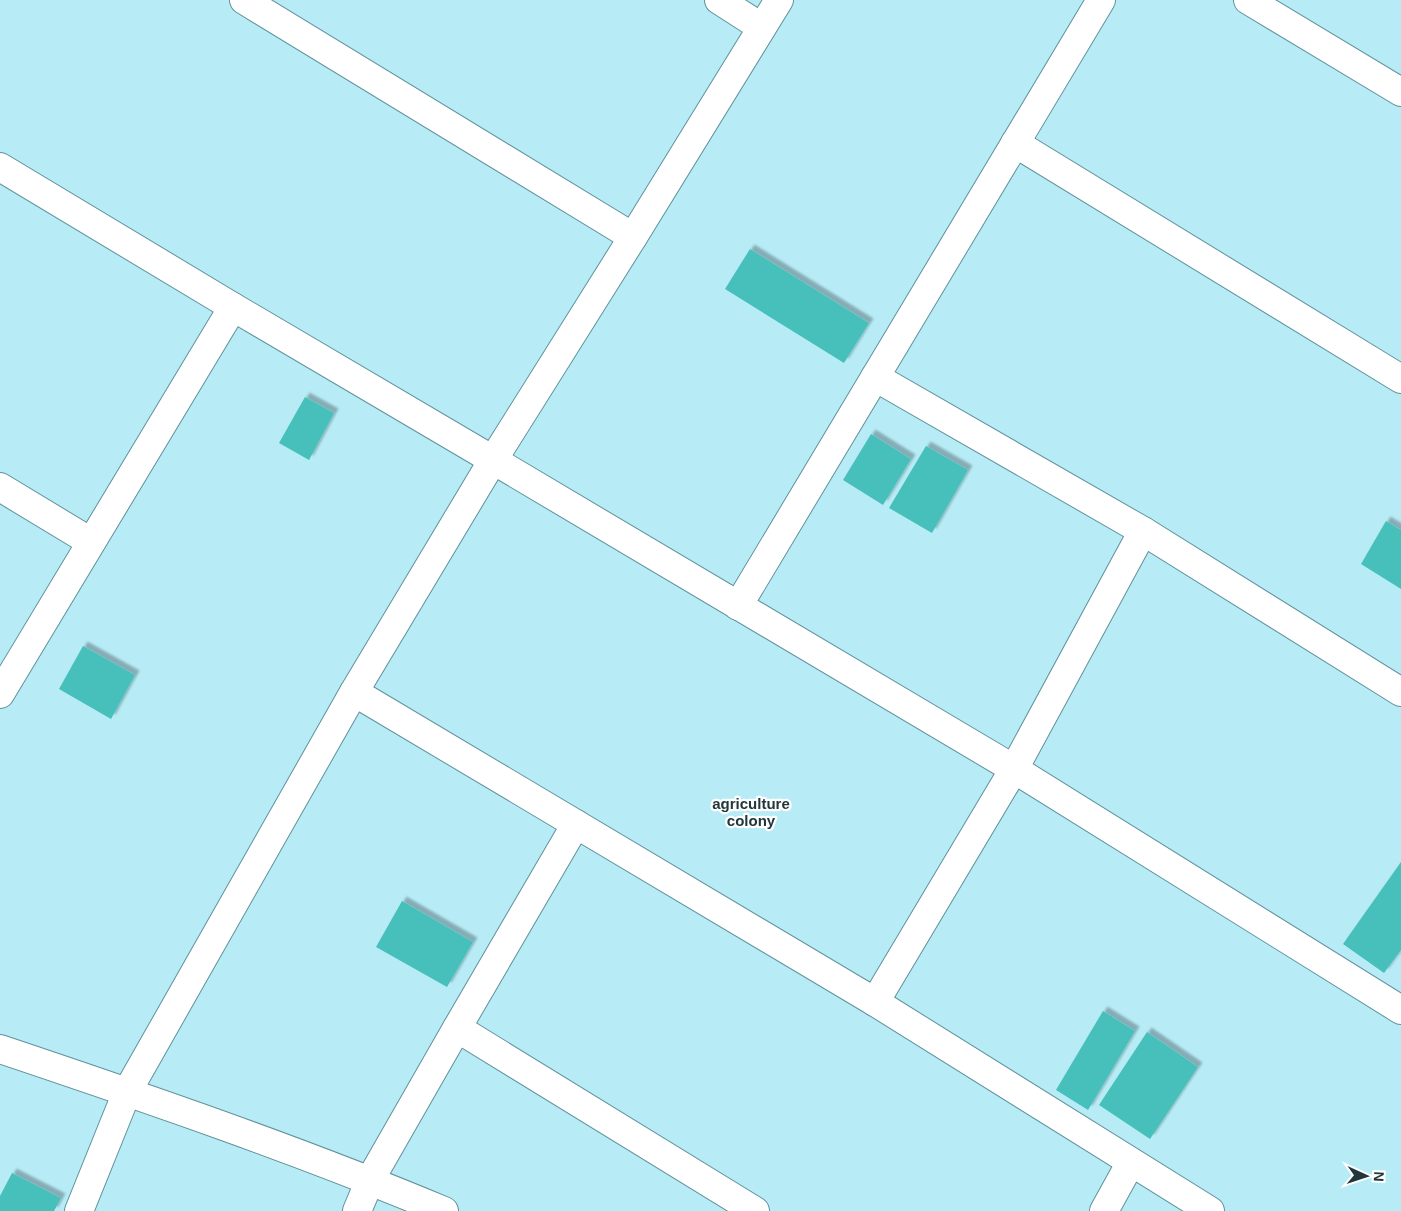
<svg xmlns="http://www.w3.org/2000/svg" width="1401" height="1211" font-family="Helvetica,sans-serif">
	<defs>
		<filter id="shadow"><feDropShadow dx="4.5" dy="-4.5" stdDeviation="1" flood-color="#0004"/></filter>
	</defs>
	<rect width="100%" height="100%" fill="#b7ecf7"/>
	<g fill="#46c0bc" filter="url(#shadow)">
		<polygon points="750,249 869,323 844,363 725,289"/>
		<polygon points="305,397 334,413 309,460 279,443"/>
		<polygon points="871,434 911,459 883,505 843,480"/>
		<polygon points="926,446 968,470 932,533 889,508"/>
		<polygon points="1386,521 1401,530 1401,589 1361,564"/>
		<polygon points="83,646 135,675 111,719 59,689"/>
		<polygon points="1401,862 1401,950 1384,973 1343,944"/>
		<polygon points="402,901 473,942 447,987 376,947"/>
		<polygon points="1103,1011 1135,1031 1088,1110 1056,1090"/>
		<polygon points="1147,1032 1198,1067 1150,1139 1099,1105"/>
		<polygon points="12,1173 61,1198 54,1211 0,1211 0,1196"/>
	</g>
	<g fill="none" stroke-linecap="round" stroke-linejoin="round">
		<g stroke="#5f919c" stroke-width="30">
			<g id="minor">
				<polyline points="244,0 633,237"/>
				<polyline points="719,0 761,27"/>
				<polyline points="1248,0 1401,92"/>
				<polyline points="1015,143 1401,379"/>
				<polyline points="0,167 233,307 493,460 1014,769 1401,1010"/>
				<polyline points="875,377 1143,531"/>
				<polyline points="0,487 91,542"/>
				<polyline points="738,606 1101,0"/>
				<polyline points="354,692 875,1002 1210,1211"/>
				<polyline points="0,694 233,307"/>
				<polyline points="576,824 457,1028 755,1211"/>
				<polyline points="875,1002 1014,769 1143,531 1401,692"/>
				<path d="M 0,1049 C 149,1099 298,1150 444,1211"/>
				<polyline points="79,1211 127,1092 354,692 493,460 633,237 779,0"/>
				<polyline points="357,1211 370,1180 457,1028"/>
				<polyline points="1104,1211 1131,1162"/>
			</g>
		</g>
		<use href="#minor" stroke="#fff" stroke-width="28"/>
	</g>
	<g text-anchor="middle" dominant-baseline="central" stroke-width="4.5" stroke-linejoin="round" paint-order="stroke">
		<g font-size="15" font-weight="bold" fill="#21373b" stroke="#fff">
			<text x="751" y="803">agriculture<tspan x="751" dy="17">colony</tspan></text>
		</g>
	</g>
	<g transform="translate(1366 1176) rotate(93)" stroke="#ffffff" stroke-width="4" paint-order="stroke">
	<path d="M0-4L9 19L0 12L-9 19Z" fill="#21373b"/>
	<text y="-8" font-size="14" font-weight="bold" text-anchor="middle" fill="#21373b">N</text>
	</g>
</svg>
